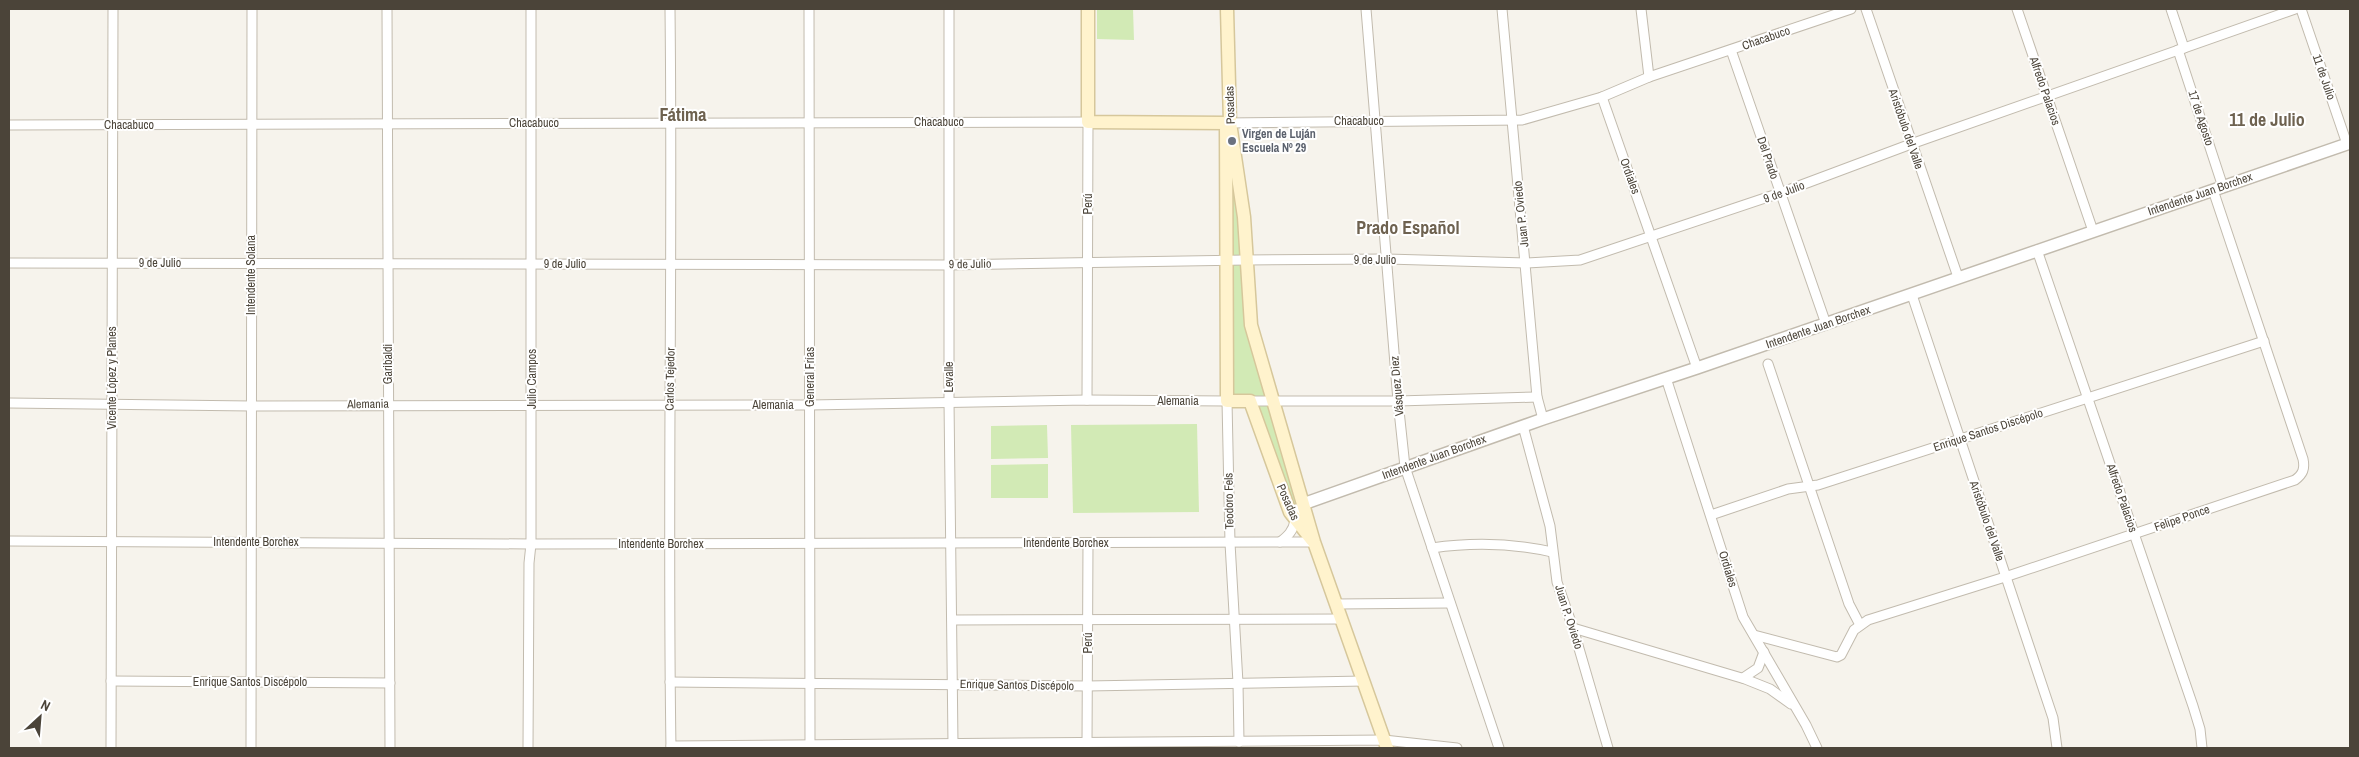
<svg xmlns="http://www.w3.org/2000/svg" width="2359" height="757" font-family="'Archivo Narrow',sans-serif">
	<rect width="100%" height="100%" fill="#f6f3ec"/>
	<g fill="#d2eab5">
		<polygon points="1097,9 1133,9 1134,40 1097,39"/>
		<polygon points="1233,147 1251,325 1303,504 1295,521 1250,402 1227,401"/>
		<polygon points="1197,424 1199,512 1073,513 1071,425"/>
		<polygon points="1047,425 1048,458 991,459 991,426"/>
		<polygon points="1048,464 1048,498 991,498 991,465"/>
	</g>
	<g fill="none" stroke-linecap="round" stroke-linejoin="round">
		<g stroke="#c2bbae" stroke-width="11">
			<g id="minor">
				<polyline points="387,9 390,748"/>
				<path d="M 670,9 C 673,255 667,502 671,748"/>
				<polyline points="809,9 810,746"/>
				<polyline points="949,9 949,401 953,744"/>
				<polyline points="1366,9 1398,401 1405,467 1499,748"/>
				<polyline points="1502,9 1537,397 1543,419"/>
				<polyline points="1641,9 1649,77"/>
				<polyline points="1866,9 1958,277"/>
				<polyline points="2017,9 2093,231"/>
				<polyline points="2171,9 2184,48"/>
				<polyline points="2301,9 2347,144"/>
				<polyline points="1731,50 1826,324"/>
				<polyline points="2178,50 2223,187"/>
				<polyline points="1602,97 1697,368"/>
				<polyline points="1226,123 1522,120 1602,97 1649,77 1851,9"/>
				<polyline points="9,125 1088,122 1087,400"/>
				<polyline points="2037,250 2193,706 2200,729 2202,748"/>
				<polyline points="9,263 948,265 1246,260 1387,259 1527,263 1580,260 1780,193 1911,144 2295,9"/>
				<polyline points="1912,295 2053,718 2057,748"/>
				<polyline points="1768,364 1849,604 1860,625"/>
				<polyline points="1666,378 1743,617 1806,725 1817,748"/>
				<polyline points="1250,401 1398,401 1537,397"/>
				<polyline points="9,403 251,406 810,405 1087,400 1227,401 1230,543 1238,683 1239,742"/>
				<polyline points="1523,426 1550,526 1557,582 1573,628 1608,748"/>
				<polyline points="1711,515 1788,489 1818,485 2264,341"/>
				<polyline points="9,541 531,544 1314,542"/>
				<path d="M 1280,542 C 1288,536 1293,531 1295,521"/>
				<path d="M 1432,548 C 1473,542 1512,543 1552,552"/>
				<polyline points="1337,604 1450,603"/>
				<polyline points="952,620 1342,619"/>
				<polyline points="1573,628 1745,679 1770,689 1791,704"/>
				<path d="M 1754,635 L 1837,657 L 1841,655 L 1854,630 L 1868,620 L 2005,577 L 2295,480 C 2303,474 2305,469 2303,459 L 2213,190"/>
				<polyline points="1743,678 1758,668 1764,652"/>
				<polyline points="111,681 390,683"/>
				<polyline points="670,682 1087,686 1364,681"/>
				<polyline points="1087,743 1088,543"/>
				<polyline points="671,746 1384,740 1457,748"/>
				<polyline points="111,748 113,9"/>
				<polyline points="251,748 252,9"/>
				<polyline points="528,748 529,563 531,544 531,9"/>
			</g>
		</g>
		<g stroke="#c2bbae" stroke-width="14">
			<polyline id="tertiary" points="1300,510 1303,504 1543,419 1697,368 2350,143"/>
		</g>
		<g stroke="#d6c79b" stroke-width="15">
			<g id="secondary">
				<polyline points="1088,9 1088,122 1226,123 1227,401 1250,401 1290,512 1312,540"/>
				<polyline points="1227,9 1230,123 1244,217 1251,325 1314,542 1387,748"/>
			</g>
		</g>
		<use href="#minor" stroke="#fff" stroke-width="9"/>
		<use href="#tertiary" stroke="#fff" stroke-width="11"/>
		<use href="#secondary" stroke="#fff3cd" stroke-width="12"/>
	</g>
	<circle fill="#6b7280" stroke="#fff" stroke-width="2" cx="1232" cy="141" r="5"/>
	<g text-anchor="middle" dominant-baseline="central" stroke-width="4" stroke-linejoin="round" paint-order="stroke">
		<g font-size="12" fill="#4b4439" stroke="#fff">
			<text transform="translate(1766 38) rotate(-19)">Chacabuco</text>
			<text transform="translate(2324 77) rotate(71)">11 de Julio</text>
			<text transform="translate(2045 91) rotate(71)">Alfredo Palacios</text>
			<text transform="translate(1230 105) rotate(-92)">Posadas</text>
			<text transform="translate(2201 118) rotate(72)">17 de Agosto</text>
			<text x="1359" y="121">Chacabuco</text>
			<text x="939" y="122">Chacabuco</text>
			<text x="534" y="123">Chacabuco</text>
			<text x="129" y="125">Chacabuco</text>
			<text transform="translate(1906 129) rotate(71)">Aristóbulo del Valle</text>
			<text transform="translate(1768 158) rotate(71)">Del Prado</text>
			<text transform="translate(1630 176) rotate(70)">Ordiales</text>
			<text transform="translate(1784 192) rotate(-20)">9 de Julio</text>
			<text transform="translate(2200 194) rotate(-19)">Intendente Juan Borchex</text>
			<text transform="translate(1088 204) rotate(-90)">Perú</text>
			<text transform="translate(1521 214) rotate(-96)">Juan P. Oviedo</text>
			<text x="1375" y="260">9 de Julio</text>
			<text x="160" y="263">9 de Julio</text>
			<text x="565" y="264">9 de Julio</text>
			<text transform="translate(970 264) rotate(-1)">9 de Julio</text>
			<text transform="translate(251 275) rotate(-90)">Intendente Solana</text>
			<text transform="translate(1818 327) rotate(-19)">Intendente Juan Borchex</text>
			<text transform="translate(388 364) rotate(-90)">Garibaldi</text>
			<text transform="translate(810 377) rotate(-90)">General Frías</text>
			<text transform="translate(949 377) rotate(-90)">Levalle</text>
			<text transform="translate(112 378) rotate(-90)">Vicente López y Planes</text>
			<text transform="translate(532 379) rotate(-90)">Julio Campos</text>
			<text transform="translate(670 379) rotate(-89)">Carlos Tejedor</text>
			<text transform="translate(1397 386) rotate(-95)">Vásquez Diez</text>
			<text x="1178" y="401">Alemania</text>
			<text transform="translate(368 404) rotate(-1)">Alemania</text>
			<text x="773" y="405">Alemania</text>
			<text transform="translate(1988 430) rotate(-18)">Enrique Santos Discépolo</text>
			<text transform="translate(1434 457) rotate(-20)">Intendente Juan Borchex</text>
			<text transform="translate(2122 498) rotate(71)">Alfredo Palacios</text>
			<text transform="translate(1229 501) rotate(-91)">Teodoro Fels</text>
			<text transform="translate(1288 502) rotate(66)">Posadas</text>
			<text transform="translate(2182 518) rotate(-19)">Felipe Ponce</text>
			<text transform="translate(1987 521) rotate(71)">Aristóbulo del Valle</text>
			<text x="256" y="542">Intendente Borchex</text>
			<text x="1066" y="543">Intendente Borchex</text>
			<text x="661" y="544">Intendente Borchex</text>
			<text transform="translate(1728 569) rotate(73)">Ordiales</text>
			<text transform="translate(1569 617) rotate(72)">Juan P. Oviedo</text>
			<text transform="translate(1088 643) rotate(-90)">Perú</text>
			<text x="250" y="682">Enrique Santos Discépolo</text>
			<text transform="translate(1017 685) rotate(1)">Enrique Santos Discépolo</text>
		</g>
		<g font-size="12" font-weight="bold" fill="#5b616d" stroke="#fff" text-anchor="start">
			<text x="1242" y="134">Virgen de Luján<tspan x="1242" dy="14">Escuela Nº 29</tspan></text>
		</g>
		<g font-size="18" font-weight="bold" fill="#6e6250" stroke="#fff">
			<text x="683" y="114">Fátima</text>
			<text x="2267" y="119">11 de Julio</text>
			<text x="1408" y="227">Prado Español</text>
		</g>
	</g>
	<rect width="2359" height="757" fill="none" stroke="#4b4439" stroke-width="20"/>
	<g transform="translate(40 717) rotate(26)" stroke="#ffffff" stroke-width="4" paint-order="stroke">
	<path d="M0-4L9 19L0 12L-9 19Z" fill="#4b4439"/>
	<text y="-8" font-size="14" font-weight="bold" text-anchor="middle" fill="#4b4439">N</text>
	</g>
</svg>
